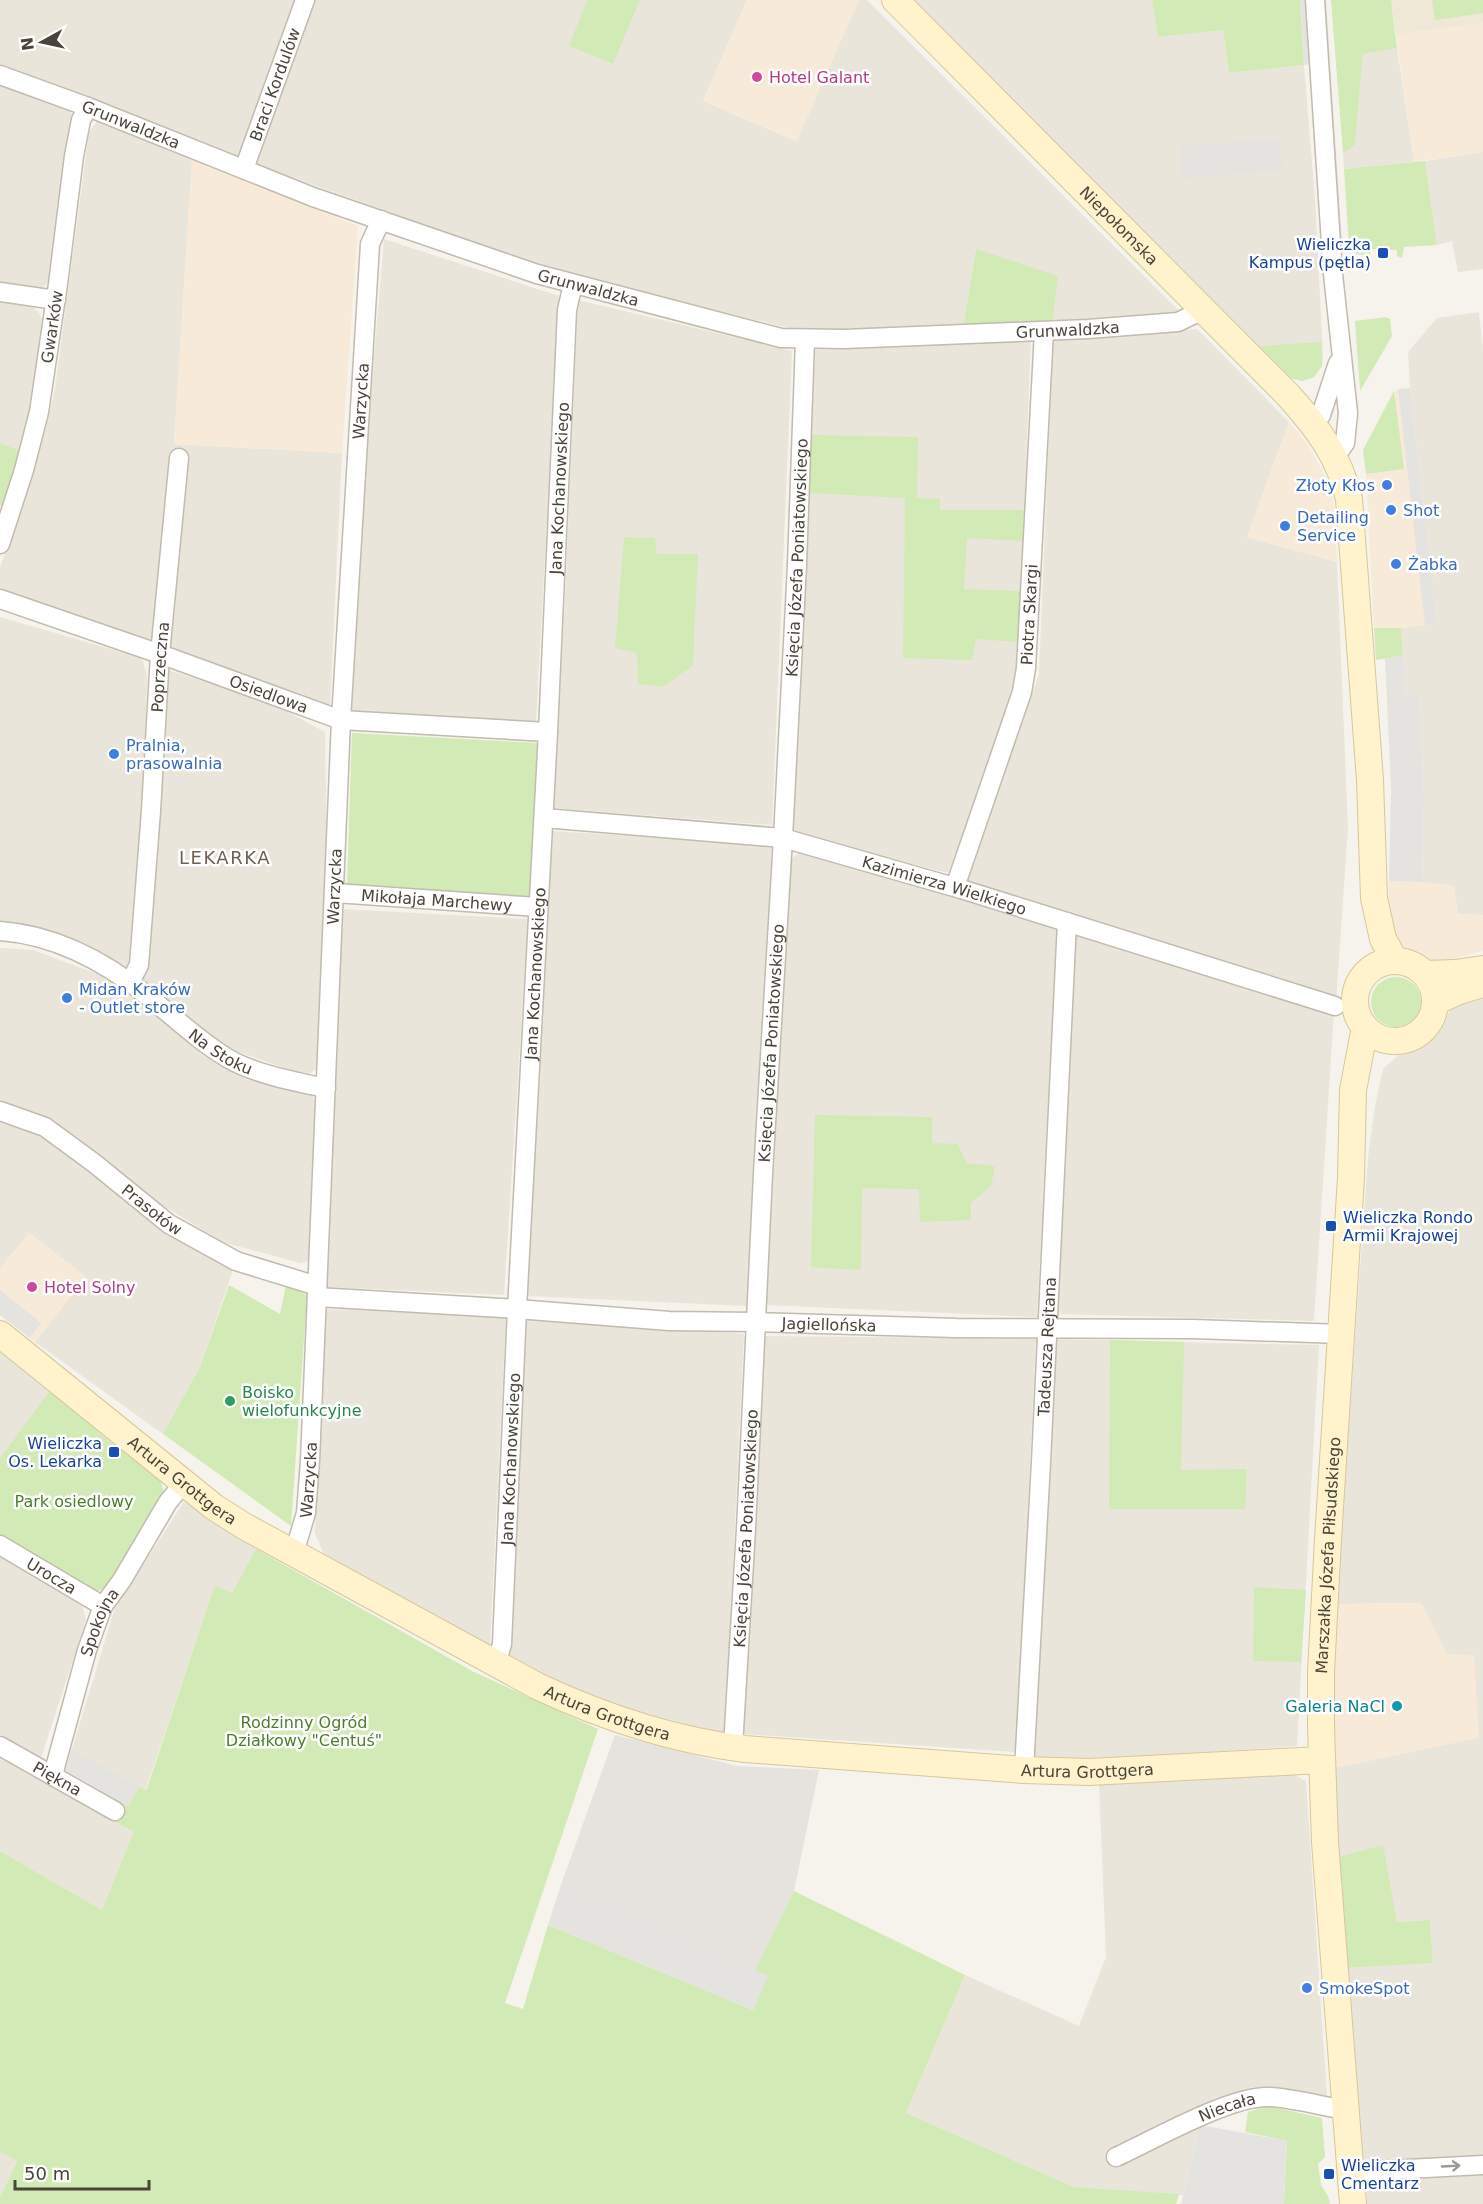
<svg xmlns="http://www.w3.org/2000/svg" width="1483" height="2204" font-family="'DejaVu Sans',sans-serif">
	<rect width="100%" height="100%" fill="#f6f3ec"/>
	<g fill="#eae5da">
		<polygon points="0,0 299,0 242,160 0,67"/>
		<polygon points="312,0 747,0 703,101 796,141 859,0 867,0 1180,312 1171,318 1052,324 976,249 963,328 802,331 572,277 252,163"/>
		<polygon points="914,0 1152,0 1158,37 1223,30 1229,73 1304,65 1315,199 1323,354 1322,366 1314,377 1302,381 1291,378"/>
		<polygon points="1397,48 1414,162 1344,169 1343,153 1355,144 1363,53"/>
		<polygon points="0,86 69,109 75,121 53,277 41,289 0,283"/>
		<polygon points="97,121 192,160 174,444 342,453 330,707 0,592 0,568 45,432 55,389 89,132"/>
		<polygon points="1483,152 1483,269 1458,272 1452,241 1437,245 1425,161"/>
		<polygon points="384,239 559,296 536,722 349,712 366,454"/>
		<polygon points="0,299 31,305 39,313 44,323 37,390 21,451 0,443"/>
		<polygon points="578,300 792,351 772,825 553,808 565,600"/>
		<polygon points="1479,312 1483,351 1483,915 1458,914 1454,886 1422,882 1424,798 1419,694 1406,695 1401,628 1437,623 1410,388 1408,352 1437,318"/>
		<polygon points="1197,329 1289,422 1247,537 1337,562 1348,828 1336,1002 967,884 1039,674 1053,337"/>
		<polygon points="1031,338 1017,690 948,873 792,833 815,350"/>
		<polygon points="0,617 142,658 147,675 144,799 133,959 129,967 50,934 0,922"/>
		<polygon points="168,670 271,703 325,732 327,868 319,1067 307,1076 228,1048 143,983"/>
		<polygon points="551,831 772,845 747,1306 525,1296"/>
		<polygon points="801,851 1057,929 1037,1317 765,1305 788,862"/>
		<polygon points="342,909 528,919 504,1295 325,1287"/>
		<polygon points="1071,930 1334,1012 1314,1321 1056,1314"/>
		<polygon points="0,948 33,950 100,975 232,1072 310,1092 317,1106 310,1261 300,1263 222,1242 141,1192 40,1116 0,1101"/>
		<polygon points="1483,999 1483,2158 1364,2165 1345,1968 1433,1962 1430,1920 1397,1922 1335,1858 1330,1769 1479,1737 1447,1654 1421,1603 1336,1604 1368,1157 1375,1106 1383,1069 1399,1055 1422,1048 1429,1043 1453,1007"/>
		<polygon points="0,1123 43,1136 186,1244 234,1267 200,1367 163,1434 35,1342 86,1277 29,1233 0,1268"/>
		<polygon points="324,1309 506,1316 490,1645 324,1554 315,1534"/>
		<polygon points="524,1316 744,1334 725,1734 617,1706 507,1661"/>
		<polygon points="764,1336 1036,1339 1016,1752 743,1734"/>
		<polygon points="1055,1339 1319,1345 1297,1746 1085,1761 1033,1756"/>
		<polygon points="0,1349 51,1389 0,1458"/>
		<polygon points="184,1502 256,1549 232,1594 215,1586 145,1791 72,1749 115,1608"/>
		<polygon points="0,1557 82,1605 86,1620 41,1758 0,1734"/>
		<polygon points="0,1758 135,1832 102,1910 0,1851"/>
		<polygon points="1291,1773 1306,1781 1327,2096 1254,2087 1200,2106 1200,2125 1183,2195 1074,2187 906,2113 965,1975 1079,2026 1106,1957 1099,1783"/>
		<polygon points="0,2151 17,2160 0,2199"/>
		<polygon points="1483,2174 1483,2204 1367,2204 1366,2178"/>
	</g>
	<g fill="#f7ead8">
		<polygon points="747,0 859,0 797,141 703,101"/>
		<polygon points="1483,23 1483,152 1414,162 1396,34"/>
		<polygon points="192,160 358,226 342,453 174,444"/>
		<polygon points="1410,388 1437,624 1401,628 1374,628 1366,474 1403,469 1394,391"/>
		<polygon points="1289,422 1307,443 1331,487 1335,513 1337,562 1247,537"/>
		<polygon points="1389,881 1422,882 1454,886 1458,914 1483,915 1483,951 1437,963 1403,948 1388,920"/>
		<polygon points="29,1233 87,1277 35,1342 0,1315 0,1268"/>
		<polygon points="1421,1603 1447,1654 1474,1655 1479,1738 1330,1769 1336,1604"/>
	</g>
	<polygon fill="#e6e2dd" points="615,1735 737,1766 819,1770 794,1891 755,1970 562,1882"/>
	<polygon fill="#efe8d6" points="1391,0 1483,0 1483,23 1396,34"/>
	<g fill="#d2eab5">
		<polygon points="587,0 640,0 613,64 569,46"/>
		<polygon points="1152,0 1300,0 1304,65 1229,73 1223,30 1158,37"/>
		<polygon points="1331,0 1391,0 1397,48 1363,54 1355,145 1343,153"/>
		<polygon points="1432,0 1483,0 1483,13 1435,20"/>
		<path d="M 1425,161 L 1437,245 L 1404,247 L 1402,258 L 1397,256 L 1397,250 L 1371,249 L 1371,254 C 1362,255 1355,256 1349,248 L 1344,169 Z"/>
		<polygon points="976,249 1058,276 1052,324 963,328"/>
		<polygon points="1386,317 1390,319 1392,336 1360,391 1355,321"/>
		<polygon points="1321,342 1322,366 1314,377 1302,381 1291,378 1260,346"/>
		<polygon points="1394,391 1404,469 1366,474 1363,450"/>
		<polygon points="811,435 918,437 917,498 940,499 940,510 1024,510 1023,541 967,538 964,589 1021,591 1019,642 976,639 972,660 903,658 905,498 808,493"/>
		<polygon points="0,443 21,451 3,507 0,505"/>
		<polygon points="624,537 655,538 657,554 698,554 693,665 663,687 638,684 637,653 615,648"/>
		<polygon points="1374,628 1401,628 1403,656 1376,660"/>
		<polygon points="352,733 537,743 532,892 524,899 347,887"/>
		<circle cx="1396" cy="1002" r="25"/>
		<polygon points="815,1115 932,1117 932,1143 958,1144 966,1163 995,1166 991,1186 971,1203 971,1220 920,1222 919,1189 862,1188 861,1270 811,1267"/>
		<polygon points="229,1285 280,1314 286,1285 307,1295 291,1526 163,1434 200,1367"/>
		<polygon points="1110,1340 1184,1342 1181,1470 1247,1469 1245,1509 1109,1509"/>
		<polygon points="51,1389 109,1441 159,1473 164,1495 113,1583 98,1591 54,1571 0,1536 0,1458"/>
		<polygon points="256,1549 472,1671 598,1729 505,2003 523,2009 548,1925 753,2010 767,1977 755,1970 794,1891 965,1975 906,2113 1074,2187 1179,2194 1176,2204 0,2204 0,2198 17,2161 0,2151 0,1851 102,1910 134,1832 114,1821 123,1803 128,1806 139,1787 146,1791 215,1585 232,1593"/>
		<polygon points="1254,1587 1306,1590 1301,1662 1253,1661"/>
		<polygon points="1383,1845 1397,1922 1430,1920 1433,1963 1345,1968 1335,1858"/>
		<polygon points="1268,2106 1322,2118 1325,2157 1318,2164 1321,2185 1328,2196 1330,2204 1284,2204 1287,2141 1245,2132 1248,2112"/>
	</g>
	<g fill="#e5e3e0">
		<polygon points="1300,0 1307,0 1311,64 1304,65"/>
		<polygon points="1319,0 1326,0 1342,241 1335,241"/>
		<polygon points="1280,139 1282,171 1182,178 1180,146"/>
		<polygon points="1410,388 1437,624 1425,625 1398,389"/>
		<polygon points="1403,656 1406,695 1419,693 1424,798 1422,882 1389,881 1391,786 1385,659"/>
		<polygon points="0,1290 41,1323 30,1338 0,1315"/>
		<polygon points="72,1749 139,1787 128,1806 65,1770"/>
		<polygon points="562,1882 768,1976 753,2010 548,1925"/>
		<polygon points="1200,2125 1287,2141 1284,2204 1181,2204"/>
	</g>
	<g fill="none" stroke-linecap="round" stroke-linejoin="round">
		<g stroke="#c2bbae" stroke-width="21">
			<g id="street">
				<polyline points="1315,0 1333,274 1348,413 1345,443 1335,457"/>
				<path id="s1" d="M 0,75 L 88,107 L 313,197 L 537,274 L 781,338 L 844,339 L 1088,329 L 1178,322 L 1203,310"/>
				<path id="s2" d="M 244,169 L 305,0"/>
				<polyline points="0,292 56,300"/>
				<polyline points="1314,424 1321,415 1338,363"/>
				<path id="s3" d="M 0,544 L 24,470 L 39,412 L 58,284 L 74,156 L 81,120 L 88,107"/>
				<path id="s4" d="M 0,599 L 160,654 L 341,720 L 548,732"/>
				<path id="s5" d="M 544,818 L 783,838 L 961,889 L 1335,1006"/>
				<path id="s6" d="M 955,887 L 1022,692 L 1026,668 L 1044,331"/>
				<path id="s7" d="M 335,893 L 538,907"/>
				<path id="s8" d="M 0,931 C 55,935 107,963 149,997 C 175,1018 200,1042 229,1059 C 255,1074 297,1082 326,1088"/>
				<path id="s9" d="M 130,982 L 139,965 L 151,811 L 160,654 L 179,458"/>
				<path id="s10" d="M 0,1111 L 45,1127 L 94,1163 L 169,1224 L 236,1261 L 317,1286"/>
				<path id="s11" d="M 317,1297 L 517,1309 L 669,1321 L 756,1322 L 956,1328 L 1193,1329 L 1341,1334"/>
				<path id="s12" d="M 0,1545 L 103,1606"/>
				<path id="s13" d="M 294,1553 L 306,1513 L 310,1461 L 341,720 L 370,244 L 381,220"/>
				<path id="s14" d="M 496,1664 L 502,1644 L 517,1309 L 548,732 L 567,310 L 573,284"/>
				<path id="s15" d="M 0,1746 L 115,1811"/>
				<path id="s16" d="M 733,1747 L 746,1529 L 763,1174 L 783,838 L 797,565 L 805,340"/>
				<path id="s17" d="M 1024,1770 L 1041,1462 L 1067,922"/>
				<path id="s18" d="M 53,1775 L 87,1650 L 103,1606 L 122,1580 L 168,1502 L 183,1484"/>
				<path id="s19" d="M 1116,2157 C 1153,2140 1230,2096 1268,2097 C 1292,2098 1321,2106 1346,2110"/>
				<polyline points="1350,2172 1483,2165"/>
			</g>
		</g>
		<g stroke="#d6c79b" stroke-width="28">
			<g id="secondary">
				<path id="s20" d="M 895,0 L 1288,395 C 1316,426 1340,457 1349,499 L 1370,780 L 1374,898 L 1383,939 L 1395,961"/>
				<circle cx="1395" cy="1001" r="40"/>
				<polyline points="1425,974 1455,973 1483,969"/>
				<polyline points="1435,1002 1459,991 1483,984"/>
				<path id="s21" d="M 0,1334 L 214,1507 L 244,1526 L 537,1686 C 603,1717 672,1740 745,1749 L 1024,1770 L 1089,1772 L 1321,1760"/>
				<path id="s22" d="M 1353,2204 L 1325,1842 L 1321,1727 L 1321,1672 L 1328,1539 L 1351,1178 L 1353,1090 L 1365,1027"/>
			</g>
		</g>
		<use href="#street" stroke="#fff" stroke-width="18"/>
		<use href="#secondary" stroke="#fff3cd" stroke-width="26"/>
	</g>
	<defs><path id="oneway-shaft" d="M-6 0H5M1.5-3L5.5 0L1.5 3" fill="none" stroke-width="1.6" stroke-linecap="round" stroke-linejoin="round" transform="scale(1.5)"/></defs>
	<use stroke="#9c9892" href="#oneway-shaft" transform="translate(1451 2166) rotate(-3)"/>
	<g fill="#d1479c" stroke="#fff" stroke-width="2">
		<circle cx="757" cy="77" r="6"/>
		<circle cx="32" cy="1287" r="6"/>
	</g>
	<g fill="#1a4fb4" stroke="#fff" stroke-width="2">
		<rect x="1377" y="247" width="12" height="12" rx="3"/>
		<rect x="1325" y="1220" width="12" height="12" rx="3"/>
		<rect x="108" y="1446" width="12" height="12" rx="3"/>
		<rect x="1323" y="2168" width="12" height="12" rx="3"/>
	</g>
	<g fill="#3f7fe0" stroke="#fff" stroke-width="2">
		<circle cx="1387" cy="485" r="6"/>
		<circle cx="1391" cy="510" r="6"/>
		<circle cx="1285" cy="526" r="6"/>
		<circle cx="1396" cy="564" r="6"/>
		<circle cx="114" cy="754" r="6"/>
		<circle cx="67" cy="998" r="6"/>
		<circle cx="1307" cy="1988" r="6"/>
	</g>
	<circle fill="#2e9e5b" stroke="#fff" stroke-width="2" cx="230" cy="1401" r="6"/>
	<circle fill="#0f9aa8" stroke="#fff" stroke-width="2" cx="1397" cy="1706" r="6"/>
	<g text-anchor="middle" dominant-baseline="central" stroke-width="5" stroke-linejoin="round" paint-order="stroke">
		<g font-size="16" fill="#b23c85" stroke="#fff" text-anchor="start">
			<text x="769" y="77">Hotel Galant</text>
			<text x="44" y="1287">Hotel Solny</text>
		</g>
		<g font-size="16" fill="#4b4439" stroke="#fff">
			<text stroke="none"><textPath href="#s2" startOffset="90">Braci Kordulów</textPath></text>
			<text stroke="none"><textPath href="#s1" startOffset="140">Grunwaldzka</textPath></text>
			<text stroke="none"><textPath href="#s20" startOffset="318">Niepołomska</textPath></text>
			<text stroke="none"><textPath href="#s1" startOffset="626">Grunwaldzka</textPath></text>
			<text stroke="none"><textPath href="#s3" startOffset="224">Gwarków</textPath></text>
			<text stroke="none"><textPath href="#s1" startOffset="1112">Grunwaldzka</textPath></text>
			<text stroke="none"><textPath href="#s13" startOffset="1155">Warzycka</textPath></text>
			<text stroke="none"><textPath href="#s14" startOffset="1178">Jana Kochanowskiego</textPath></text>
			<text stroke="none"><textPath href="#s16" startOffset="1191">Księcia Józefa Poniatowskiego</textPath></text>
			<text stroke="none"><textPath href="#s6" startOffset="284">Piotra Skargi</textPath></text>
			<text stroke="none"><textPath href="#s9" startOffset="318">Poprzeczna</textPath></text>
			<text stroke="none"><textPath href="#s4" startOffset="285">Osiedlowa</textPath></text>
			<text stroke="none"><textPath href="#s5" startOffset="408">Kazimierza Wielkiego</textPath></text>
			<text stroke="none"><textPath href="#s13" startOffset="669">Warzycka</textPath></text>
			<text stroke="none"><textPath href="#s7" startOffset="102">Mikołaja Marchewy</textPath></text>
			<text stroke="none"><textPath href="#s14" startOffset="692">Jana Kochanowskiego</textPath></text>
			<text stroke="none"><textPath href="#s16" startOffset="705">Księcia Józefa Poniatowskiego</textPath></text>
			<text stroke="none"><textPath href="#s8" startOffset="256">Na Stoku</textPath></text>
			<text stroke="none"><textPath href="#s10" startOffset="183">Prasołów</textPath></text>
			<text stroke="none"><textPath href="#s11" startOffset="513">Jagiellońska</textPath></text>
			<text stroke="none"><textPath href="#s17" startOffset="424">Tadeusza Rejtana</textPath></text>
			<text stroke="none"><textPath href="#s14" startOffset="206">Jana Kochanowskiego</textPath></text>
			<text stroke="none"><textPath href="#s13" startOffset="75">Warzycka</textPath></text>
			<text stroke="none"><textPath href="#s21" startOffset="234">Artura Grottgera</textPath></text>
			<text stroke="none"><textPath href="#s16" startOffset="219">Księcia Józefa Poniatowskiego</textPath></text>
			<text stroke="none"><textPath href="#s22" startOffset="650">Marszałka Józefa Piłsudskiego</textPath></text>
			<text stroke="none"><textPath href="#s12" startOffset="60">Urocza</textPath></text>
			<text stroke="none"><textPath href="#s18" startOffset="160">Spokojna</textPath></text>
			<text stroke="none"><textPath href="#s21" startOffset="720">Artura Grottgera</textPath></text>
			<text stroke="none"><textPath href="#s21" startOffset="1206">Artura Grottgera</textPath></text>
			<text stroke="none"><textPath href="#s15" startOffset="66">Piękna</textPath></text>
			<text stroke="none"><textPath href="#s19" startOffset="122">Niecała</textPath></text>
		</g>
		<g font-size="16" fill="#164399" stroke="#fff" text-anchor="end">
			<text x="1371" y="244">Wieliczka<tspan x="1371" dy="18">Kampus (pętla)</tspan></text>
			<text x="1343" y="1217" text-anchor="start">Wieliczka Rondo<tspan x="1343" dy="18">Armii Krajowej</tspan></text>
			<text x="102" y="1443">Wieliczka<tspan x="102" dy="18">Os. Lekarka</tspan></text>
			<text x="1341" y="2165" text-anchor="start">Wieliczka<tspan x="1341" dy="18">Cmentarz</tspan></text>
		</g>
		<g font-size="16" fill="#366cbe" stroke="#fff" text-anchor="start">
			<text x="1375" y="485" text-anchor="end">Złoty Kłos</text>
			<text x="1403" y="510">Shot</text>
			<text x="1297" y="517">Detailing<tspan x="1297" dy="18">Service</tspan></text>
			<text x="1408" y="564">Żabka</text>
			<text x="126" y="745">Pralnia,<tspan x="126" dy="18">prasowalnia</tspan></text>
			<text x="79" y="989">Midan Kraków<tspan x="79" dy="18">- Outlet store</tspan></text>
			<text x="1319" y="1988">SmokeSpot</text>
		</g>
		<g font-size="16" fill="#27864d" stroke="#fff" text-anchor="start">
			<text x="242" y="1392">Boisko<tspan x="242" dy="18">wielofunkcyjne</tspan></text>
		</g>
		<g font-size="16" fill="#4a7f2a" stroke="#fff">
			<text x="74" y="1501">Park osiedlowy</text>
			<text x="304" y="1722">Rodzinny Ogród<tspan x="304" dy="18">Działkowy "Centuś"</tspan></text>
		</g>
		<g font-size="16" fill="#0d838f" stroke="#fff" text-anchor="end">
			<text x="1385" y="1706">Galeria NaCl</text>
		</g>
		<g font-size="18" letter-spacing="1.5" fill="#6e6250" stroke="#fff">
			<text x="225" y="857">LEKARKA</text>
		</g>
	</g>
	<g transform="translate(42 42) rotate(262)" stroke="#ffffff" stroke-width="4.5" paint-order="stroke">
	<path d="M0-4.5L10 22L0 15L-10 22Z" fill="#4b4439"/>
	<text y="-9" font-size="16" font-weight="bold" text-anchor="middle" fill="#4b4439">N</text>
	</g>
	<path d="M15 2180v9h134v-9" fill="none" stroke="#4b4439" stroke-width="3"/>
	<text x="24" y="2180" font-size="18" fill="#4b4439" stroke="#ffffff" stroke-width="4.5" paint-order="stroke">50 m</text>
</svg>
